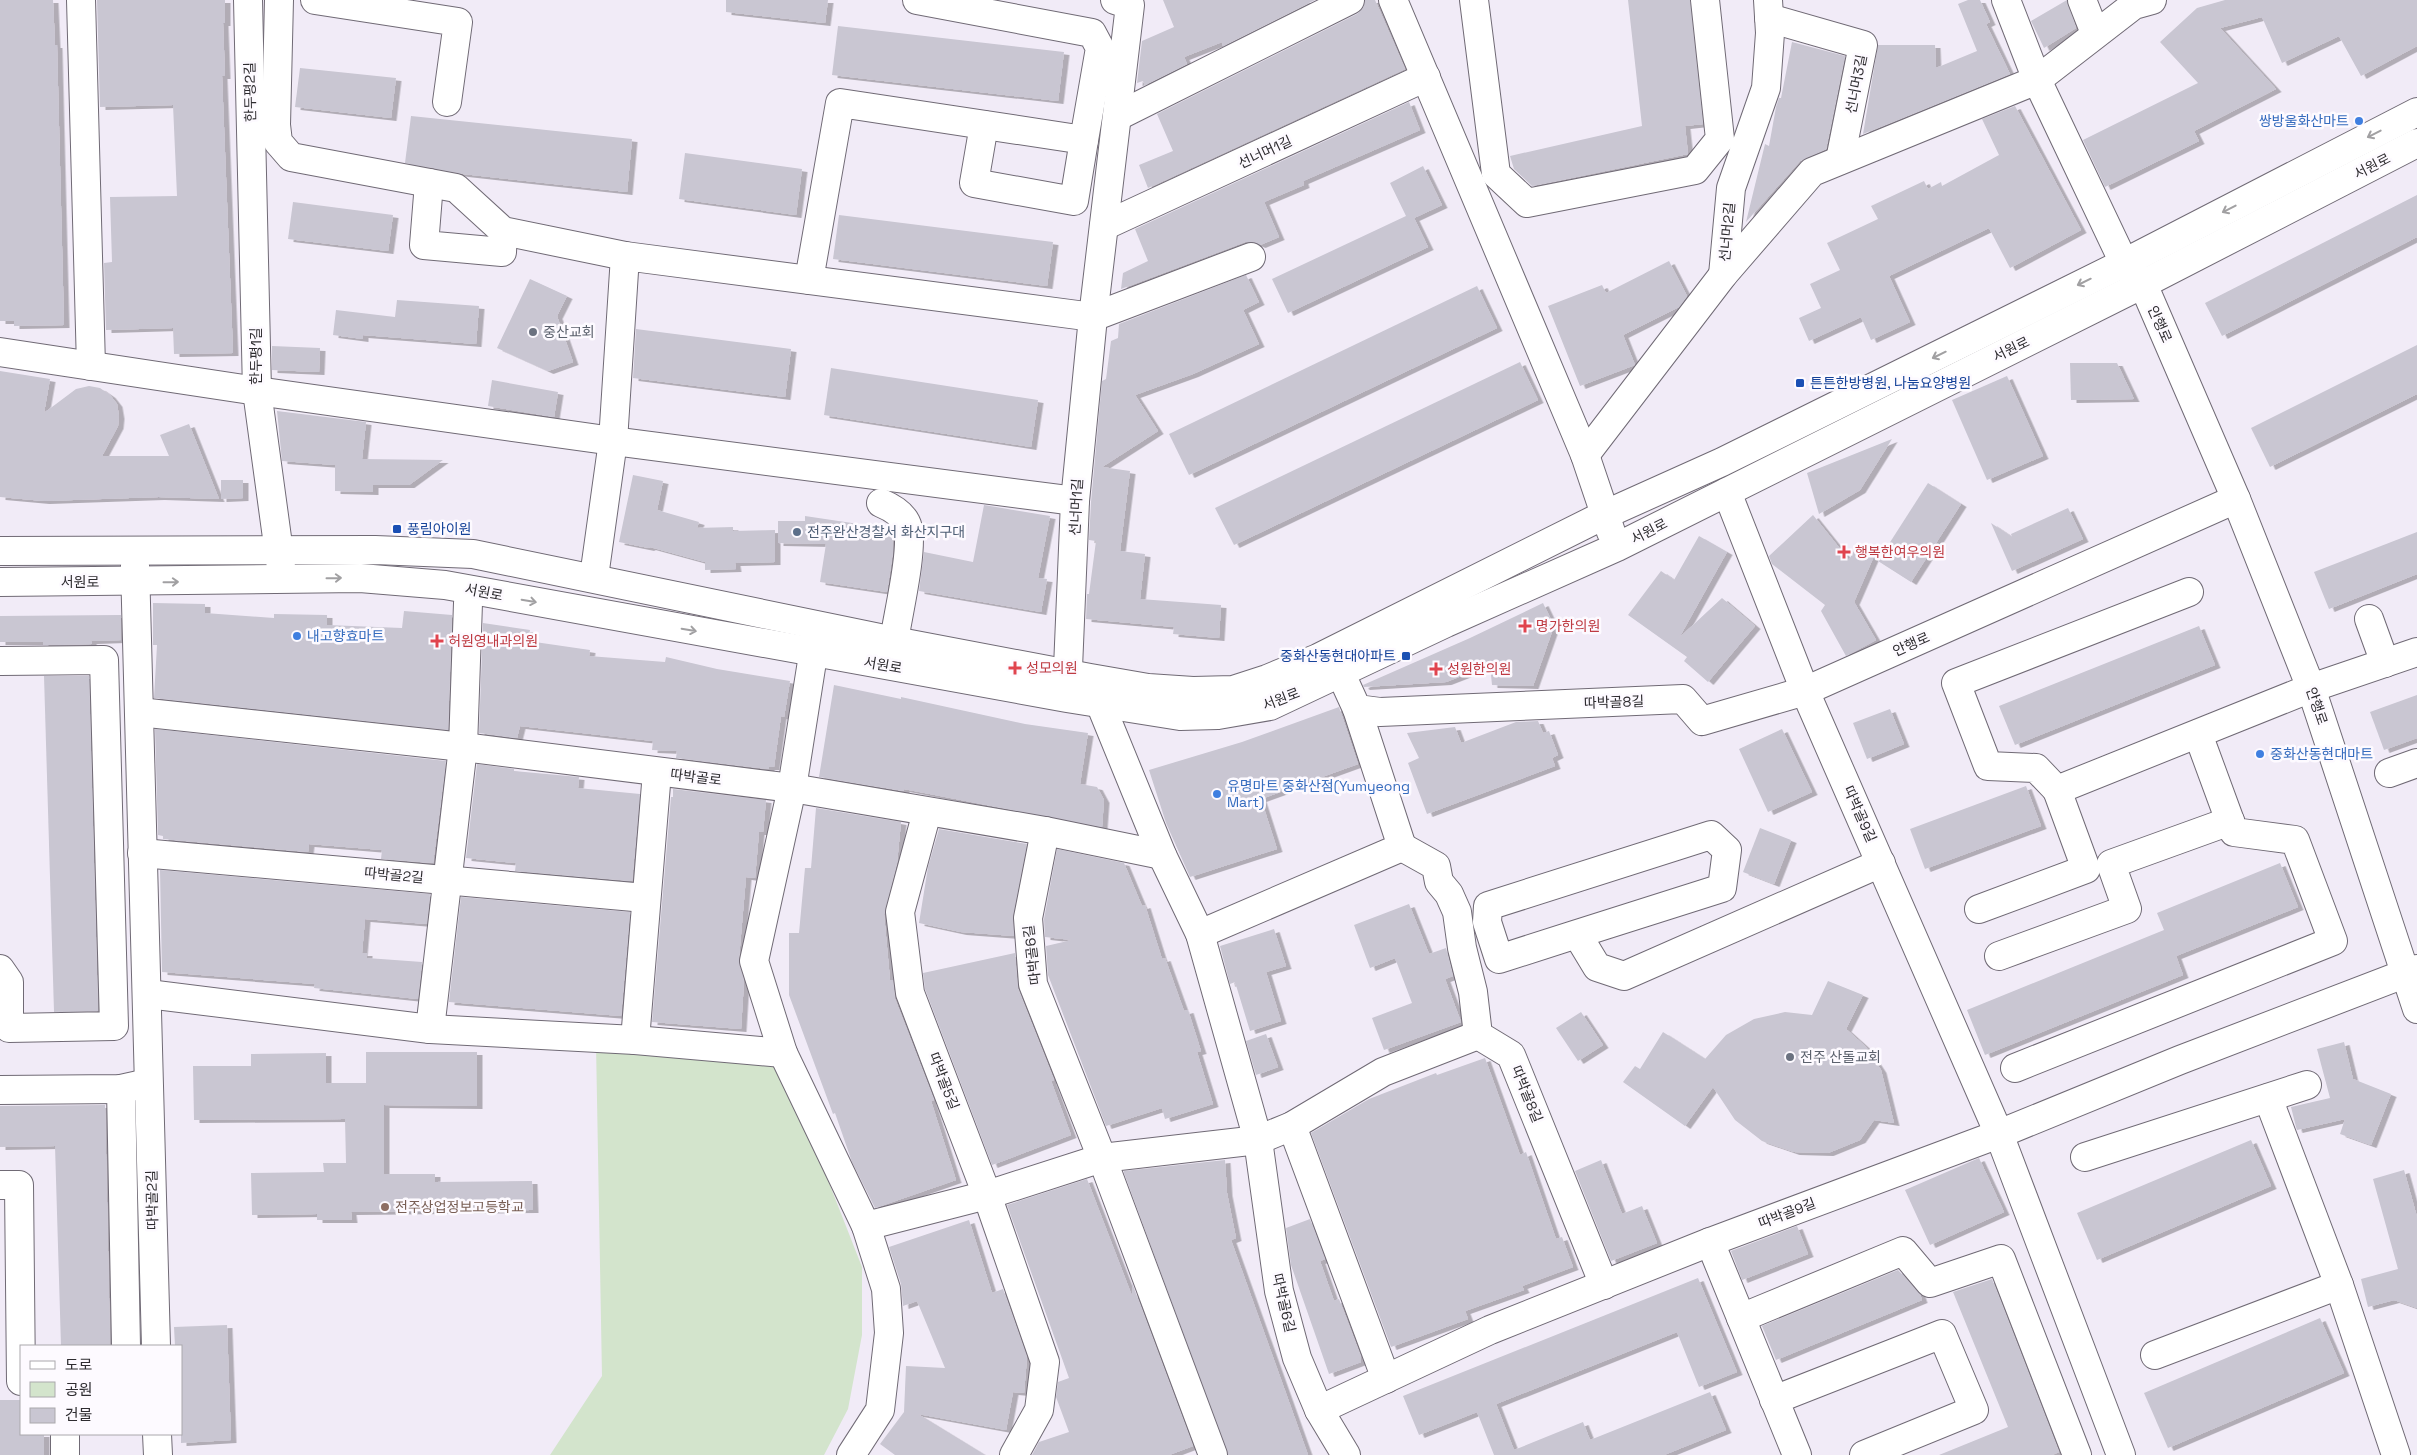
<svg xmlns="http://www.w3.org/2000/svg" width="2417" height="1455" font-family="'Space Grotesk','Noto Sans KR',sans-serif">
	<defs>
		<filter id="shadow"><feDropShadow dx="5.5" dy="3" stdDeviation="0" flood-color="#0004"/></filter>
	</defs>
	<rect width="100%" height="100%" fill="#f1ebf7"/>
	<polygon fill="#d3e4cc" points="596,1044 782,1063 862,1267 862,1335 848,1409 824,1455 550,1455 602,1376"/>
	<g fill="#c9c6d2" filter="url(#shadow)">
		<polygon points="0,0 53,0 55,45 57,45 64,325 14,326 14,321 0,321"/>
		<polygon points="97,0 225,0 225,23 223,23 225,76 222,76 233,353 174,354 173,328 106,330 104,263 112,262 110,197 177,196 173,105 100,107"/>
		<polygon points="726,0 828,0 825,23 726,12"/>
		<polygon points="1163,0 1315,0 1223,46 1222,42 1184,57 1187,64 1145,85 1143,81 1137,83 1142,41 1174,27"/>
		<polygon points="1365,0 1375,0 1405,69 1148,188 1139,165 1173,151 1157,114 1357,14 1363,8"/>
		<polygon points="1628,0 1690,0 1703,124 1685,126 1688,154 1532,186 1514,169 1510,156 1642,126"/>
		<polygon points="1968,0 1980,0 1990,22 1986,24 2010,74 1863,134 1878,45 1935,45 1936,68 1977,51 1958,4"/>
		<polygon points="2067,0 2076,28 2044,48 2031,21"/>
		<polygon points="2225,0 2417,0 2417,46 2361,76 2339,36 2282,63 2262,17 2220,28 2276,89 2194,131 2199,141 2105,187 2083,140 2198,83 2160,42 2197,8"/>
		<polygon points="838,26 1064,52 1058,101 832,75"/>
		<polygon points="1792,42 1845,56 1826,149 1800,161 1746,222 1765,144 1769,146 1776,107 1779,98 1781,98"/>
		<polygon points="300,68 396,78 391,118 295,107"/>
		<polygon points="1409,102 1420,130 1303,181 1304,185 1264,202 1279,237 1260,245 1253,242 1245,242 1121,289 1123,273 1148,261 1135,229"/>
		<polygon points="2015,106 2081,230 2010,268 1989,228 1889,276 1910,322 1871,340 1861,317 1809,341 1799,318 1821,308 1810,284 1840,270 1827,243 1878,219 1871,206 1924,181 1928,189 1941,182 1942,186 1999,155 1982,119"/>
		<polygon points="411,116 632,139 627,192 463,174 405,163"/>
		<polygon points="685,153 802,169 796,215 679,199"/>
		<polygon points="1423,166 1442,205 1414,218 1428,247 1288,313 1272,279 1406,216 1390,183"/>
		<polygon points="2417,195 2417,237 2222,336 2205,303"/>
		<polygon points="293,202 393,215 388,251 288,239"/>
		<polygon points="839,215 1053,242 1047,286 833,259"/>
		<polygon points="1669,261 1687,296 1679,307 1623,335 1635,365 1580,386 1548,306 1602,285 1606,293"/>
		<polygon points="1246,275 1259,302 1243,310 1259,344 1193,374 1135,395 1158,431 1102,467 1130,471 1120,551 1145,554 1140,599 1221,605 1219,638 1173,634 1174,627 1086,619 1087,594 1089,594 1096,541 1089,540 1091,502 1102,381 1106,379 1111,341 1118,338 1119,324"/>
		<polygon points="530,279 567,296 557,316 573,362 548,371 497,348"/>
		<polygon points="1477,286 1497,328 1189,475 1169,434"/>
		<polygon points="397,300 479,306 476,344 363,335 363,339 333,335 336,310 395,317"/>
		<polygon points="636,329 791,349 785,397 633,378"/>
		<polygon points="2417,345 2417,394 2270,467 2251,428"/>
		<polygon points="272,346 320,348 319,372 272,370"/>
		<polygon points="1520,362 1538,400 1234,545 1215,508"/>
		<polygon points="2070,363 2117,363 2134,399 2071,400"/>
		<polygon points="831,368 1038,400 1031,447 824,415"/>
		<polygon points="0,371 50,379 44,413 76,389 89,386 100,388 110,395 117,404 119,416 118,426 102,456 169,456 160,435 189,424 219,499 159,497 44,501 0,497"/>
		<polygon points="2007,376 2043,456 1987,480 1952,400"/>
		<polygon points="492,380 558,392 554,417 488,406"/>
		<polygon points="277,411 366,422 362,459 443,460 409,485 373,485 373,492 335,491 335,465 282,461"/>
		<polygon points="1892,439 1860,490 1819,514 1807,473"/>
		<polygon points="633,475 663,481 657,510 699,522 697,528 733,527 733,531 775,530 775,562 735,563 736,569 705,570 705,562 650,547 649,548 619,542"/>
		<polygon points="221,480 243,480 243,498 221,499"/>
		<polygon points="1928,483 1961,504 1911,582 1878,561"/>
		<polygon points="984,505 1050,516 1038,578 1047,579 1041,612 919,591 924,552 973,562"/>
		<polygon points="2068,508 2083,539 2012,571 1991,523 2012,537 2011,534"/>
		<polygon points="1813,515 1849,560 1856,547 1874,556 1854,602 1876,640 1846,656 1821,611 1825,605 1772,564 1769,556"/>
		<polygon points="805,516 892,529 893,551 887,592 820,582 826,544 778,543 778,521 805,521"/>
		<polygon points="2417,532 2417,574 2329,609 2314,572"/>
		<polygon points="1699,536 1727,552 1679,638 1722,598 1755,626 1708,682 1684,661 1687,657 1628,615 1661,571 1674,580"/>
		<polygon points="153,603 205,604 205,613 274,618 274,614 327,615 327,625 402,628 404,611 452,615 448,730 154,698 157,645 153,645"/>
		<polygon points="1543,603 1554,626 1533,686 1492,685 1490,665 1446,682 1364,687 1363,685 1470,638"/>
		<polygon points="121,615 121,640 91,641 92,644 43,645 43,642 0,642 0,616"/>
		<polygon points="483,623 530,630 528,641 590,650 589,656 665,662 666,657 717,669 790,681 784,717 781,716 774,767 769,767 769,769 676,758 677,751 652,750 653,741 520,726 517,738 479,733"/>
		<polygon points="2199,626 2215,665 2015,745 1999,706"/>
		<polygon points="44,676 89,676 98,1011 54,1012"/>
		<polygon points="834,685 901,699 901,697 1025,724 1088,733 1080,784 1097,787 1104,800 1102,827 904,789 904,791 819,777"/>
		<polygon points="2417,695 2417,738 2384,750 2370,712"/>
		<polygon points="1339,707 1358,764 1261,799 1277,849 1190,877 1166,823 1149,770 1242,742"/>
		<polygon points="1890,709 1904,744 1867,759 1853,723"/>
		<polygon points="1538,721 1543,733 1549,731 1558,755 1552,758 1555,766 1427,814 1408,763 1419,758 1407,733 1455,727 1461,743 1516,722"/>
		<polygon points="155,729 446,761 433,863 381,859 382,850 309,844 308,852 163,839 163,836 158,835"/>
		<polygon points="1782,729 1812,792 1768,812 1739,749"/>
		<polygon points="477,764 514,769 514,771 579,777 578,788 640,794 632,881 515,871 516,863 466,858"/>
		<polygon points="2026,786 2041,826 1925,869 1910,829"/>
		<polygon points="673,789 766,800 763,832 759,832 755,878 746,877 739,958 744,981 741,1029 652,1022 671,797 673,797"/>
		<polygon points="816,808 901,822 897,863 884,914 890,980 893,980 895,999 934,1100 931,1101 956,1180 875,1208 852,1162 835,1113 833,1114 789,995 789,933 799,933 805,868 811,868"/>
		<polygon points="1760,828 1791,840 1774,884 1743,872"/>
		<polygon points="939,829 1027,844 1013,915 1014,936 961,932 919,923 928,867"/>
		<polygon points="1057,849 1124,863 1142,906 1145,905 1162,959 1165,958 1184,1011 1188,1010 1201,1051 1197,1052 1213,1104 1165,1119 1162,1108 1106,1126 1048,975 1046,946 1072,940 1045,937 1044,919"/>
		<polygon points="2280,863 2298,907 2176,956 2183,975 1985,1055 1967,1010 2164,930 2157,913"/>
		<polygon points="160,870 430,894 427,924 365,919 362,953 367,953 367,958 422,962 418,999 314,988 315,984 162,972"/>
		<polygon points="461,897 630,912 621,1016 449,1002"/>
		<polygon points="1409,904 1429,954 1446,948 1453,976 1445,979 1461,1022 1384,1050 1372,1018 1412,1003 1395,958 1370,968 1354,925"/>
		<polygon points="1274,929 1286,966 1266,972 1281,1021 1250,1031 1235,982 1230,984 1220,946"/>
		<polygon points="1015,953 1018,989 1054,1080 1051,1081 1071,1135 992,1165 925,989 923,973"/>
		<polygon points="1828,981 1863,995 1846,1029 1866,1047 1881,1070 1894,1123 1874,1120 1860,1140 1828,1153 1794,1152 1762,1141 1735,1120 1713,1087 1685,1126 1623,1082 1635,1066 1640,1069 1663,1032 1705,1059 1726,1035 1754,1019 1785,1012 1812,1015"/>
		<polygon points="1581,1012 1603,1045 1578,1061 1556,1028"/>
		<polygon points="1266,1034 1278,1067 1256,1075 1246,1041"/>
		<polygon points="2344,1042 2353,1079 2391,1094 2371,1145 2340,1134 2345,1119 2297,1130 2296,1127 2291,1107 2330,1098 2317,1049"/>
		<polygon points="366,1052 477,1052 477,1106 384,1105 384,1174 435,1174 435,1182 532,1181 533,1210 351,1212 352,1220 317,1220 317,1214 252,1215 251,1173 324,1172 323,1163 346,1163 345,1119 194,1120 193,1066 251,1066 251,1054 326,1053 326,1083 366,1083"/>
		<polygon points="1485,1058 1520,1155 1526,1152 1556,1239 1562,1237 1573,1267 1522,1286 1524,1290 1465,1311 1468,1319 1391,1347 1311,1133 1369,1099 1436,1073 1437,1075"/>
		<polygon points="105,1105 110,1346 61,1346 55,1146 0,1147 0,1106"/>
		<polygon points="2251,1140 2271,1186 2097,1260 2077,1213"/>
		<polygon points="1979,1158 2004,1212 1930,1245 1905,1190"/>
		<polygon points="1225,1160 1227,1193 1236,1238 1231,1240 1308,1455 1228,1455 1124,1173 1124,1171"/>
		<polygon points="1601,1160 1622,1214 1642,1206 1657,1243 1611,1261 1575,1171"/>
		<polygon points="2404,1170 2417,1217 2417,1308 2394,1300 2368,1307 2361,1279 2398,1269 2373,1179"/>
		<polygon points="1087,1179 1132,1296 1132,1283 1193,1446 1169,1455 1032,1455 1039,1442 1069,1432 1056,1397 1058,1382 1069,1378 1007,1205"/>
		<polygon points="1310,1219 1325,1259 1320,1261 1334,1301 1339,1299 1361,1357 1361,1362 1329,1374 1291,1265 1286,1228"/>
		<polygon points="969,1220 992,1293 1003,1289 1027,1357 1024,1393 1013,1392 1006,1430 918,1414 985,1455 895,1455 880,1444 904,1412 906,1366 945,1368 917,1301 903,1306 901,1284 889,1247"/>
		<polygon points="1797,1226 1808,1254 1742,1280 1731,1251"/>
		<polygon points="1898,1270 1920,1294 1922,1300 1776,1360 1762,1326"/>
		<polygon points="1698,1278 1737,1372 1699,1387 1677,1332 1496,1404 1514,1450 1583,1422 1590,1440 1710,1392 1726,1430 1664,1455 1494,1455 1477,1412 1419,1435 1403,1396"/>
		<polygon points="1992,1279 2059,1452 2052,1455 1939,1455 2008,1427 1953,1292"/>
		<polygon points="2320,1318 2344,1373 2168,1448 2144,1393"/>
		<polygon points="227,1325 231,1440 181,1443 181,1346 175,1346 174,1327"/>
		<polygon points="0,1400 21,1400 21,1434 44,1434 44,1455 0,1455"/>
	</g>
	<g fill="none" stroke-linecap="round" stroke-linejoin="round">
		<g stroke="#706a75" stroke-width="30">
			<g id="minor">
				<polyline points="81,0 91,366"/>
				<polyline points="248,0 257,391 281,567"/>
				<polyline points="279,0 276,125 278,142 291,157 456,188 503,231 625,256"/>
				<polyline points="315,0 458,22 447,102"/>
				<polyline points="1393,0 1585,455 1611,532"/>
				<polyline points="1474,0 1496,174 1527,203 1695,170 1720,139 1705,0"/>
				<polyline points="2006,0 2037,80 2124,263 2143,284 2236,499 2311,688 2417,1009"/>
				<polyline points="2082,0 2095,33"/>
				<polyline points="1769,18 1863,45 1840,160"/>
				<polyline points="1118,116 1350,0"/>
				<polyline points="984,125 974,183 1074,201 1084,140"/>
				<polyline points="429,183 424,245 502,252 503,231"/>
				<polyline points="1104,226 1426,77"/>
				<polyline points="1723,275 1731,188 1766,88 1770,33 1768,0"/>
				<polyline points="809,280 840,103 1084,140 1100,48 1092,33 917,0"/>
				<polyline points="0,352 257,391 613,441 1075,501"/>
				<polyline points="1585,455 1723,275 1812,172 2037,80 2134,5 2152,0"/>
				<polyline points="1727,492 1805,691 1999,1134 2121,1455"/>
				<path d="M 881,503 C 893,508 905,515 908,528 C 913,552 898,614 894,641"/>
				<polyline points="0,551 375,550 473,554 894,641 1090,678 1148,688 1193,691 1233,690 1267,679 1318,658 1604,515 1722,462 2124,263 2417,112"/>
				<polyline points="135,566 156,1346"/>
				<polyline points="594,577 613,441 625,256 1093,317 1251,257"/>
				<polyline points="0,582 360,578 445,585 1067,698 1180,716 1218,715 1270,706 1446,623 1617,547 2143,284 2417,143"/>
				<polyline points="2189,592 1956,683 1988,766 2036,768 2057,790 2311,688 2417,652"/>
				<polyline points="2369,619 2385,663"/>
				<polyline points="816,636 792,788 754,961 783,1053 866,1226 886,1289 889,1333 880,1410 851,1455"/>
				<polyline points="0,661 104,660 114,1026 9,1028 9,982 0,969"/>
				<polyline points="1341,674 1357,709 1380,712 1683,699 1702,721 1805,691 2236,499"/>
				<polyline points="1095,691 1162,855 1200,934 1258,1140 1279,1291 1297,1358 1319,1410 1346,1455"/>
				<polyline points="1067,692 1075,501 1093,317 1130,5 1115,0"/>
				<polyline points="139,712 463,747 792,788 1045,831 1162,855"/>
				<polyline points="2389,773 2417,763"/>
				<polyline points="927,812 900,912 910,993 987,1195 1045,1362 1039,1410 1014,1455"/>
				<polyline points="1045,831 1028,918 1033,984 1102,1158 1213,1455"/>
				<polyline points="1402,847 1436,866 1439,882 1449,894 1457,912 1462,948 1473,992 1478,1035 1511,1055 1604,1285"/>
				<polyline points="142,853 645,898"/>
				<polyline points="1979,909 2086,869 2057,790"/>
				<polyline points="1200,934 1402,847 1357,709"/>
				<polyline points="1577,934 1499,959 1487,922 1488,906 1711,835 1727,850 1722,888 1577,934 1597,967 1624,976 1881,863"/>
				<polyline points="1999,956 2127,909 2111,864 2230,821"/>
				<polyline points="148,994 430,1029 635,1040 783,1053"/>
				<polyline points="430,1029 463,747 468,603"/>
				<polyline points="635,1040 657,772"/>
				<polyline points="2015,1068 2333,941 2295,840 2234,832 2198,734"/>
				<polyline points="121,1089 126,1346"/>
				<polyline points="0,1090 121,1089 139,1085"/>
				<polyline points="2268,1098 2339,1285 2396,1455"/>
				<polyline points="1292,1126 1386,1379"/>
				<polyline points="2085,1157 2307,1085"/>
				<polyline points="0,1185 19,1185 21,1381"/>
				<polyline points="866,1226 987,1195 1102,1158 1258,1140 1292,1126 1383,1072 1478,1035"/>
				<polyline points="1710,1242 1797,1455"/>
				<polyline points="1741,1318 1903,1251 1930,1283 2001,1259 2077,1455"/>
				<polyline points="2155,1355 2339,1285"/>
				<polyline points="1774,1400 1942,1334 1974,1410 1864,1455"/>
				<polyline points="1319,1410 1490,1330 1710,1242 1999,1134 2180,1060 2417,969"/>
				<polyline points="65,1434 65,1455"/>
				<polyline points="157,1434 158,1455"/>
			</g>
		</g>
		<use href="#minor" stroke="#fff" stroke-width="28"/>
	</g>
	<defs><path id="oneway-shaft" d="M-6 0H5M1.5-3L5.5 0L1.5 3" fill="none" stroke-width="1.6" stroke-linecap="round" stroke-linejoin="round" transform="scale(1.25)"/></defs>
	<g stroke="#a1a0a2">
		<use href="#oneway-shaft" transform="translate(2374 134) rotate(153)"/>
		<use href="#oneway-shaft" transform="translate(2229 209) rotate(153)"/>
		<use href="#oneway-shaft" transform="translate(2084 282) rotate(154)"/>
		<use href="#oneway-shaft" transform="translate(1939 355) rotate(154)"/>
		<use href="#oneway-shaft" transform="translate(334 578) rotate(-1)"/>
		<use href="#oneway-shaft" transform="translate(171 582) rotate(-1)"/>
		<use href="#oneway-shaft" transform="translate(529 601) rotate(10)"/>
		<use href="#oneway-shaft" transform="translate(689 630) rotate(10)"/>
	</g>
	<g fill="#3f7fe0" stroke="#fdfaff" stroke-width="2">
		<circle cx="2359" cy="121" r="5"/>
		<circle cx="297" cy="636" r="5"/>
		<circle cx="2260" cy="754" r="5"/>
		<circle cx="1217" cy="794" r="5"/>
	</g>
	<g fill="#6b7280" stroke="#fdfaff" stroke-width="2">
		<circle cx="533" cy="332" r="5"/>
		<circle cx="1790" cy="1057" r="5"/>
	</g>
	<g fill="#1a4fb4" stroke="#fdfaff" stroke-width="2">
		<rect x="1795" y="378" width="10" height="10" rx="2.5"/>
		<rect x="392" y="524" width="10" height="10" rx="2.5"/>
		<rect x="1401" y="651" width="10" height="10" rx="2.5"/>
	</g>
	<circle fill="#5c6f8a" stroke="#fdfaff" stroke-width="2" cx="797" cy="532" r="5"/>
	<g fill="#e0444e" stroke="#fdfaff" stroke-width="2">
		<path d="M1841.5 544.5h5v5h5v5h-5v5h-5v-5h-5v-5h5z"/>
		<path d="M1522.5 618.5h5v5h5v5h-5v5h-5v-5h-5v-5h5z"/>
		<path d="M434.5 633.5h5v5h5v5h-5v5h-5v-5h-5v-5h5z"/>
		<path d="M1012.5 660.5h5v5h5v5h-5v5h-5v-5h-5v-5h5z"/>
		<path d="M1433.5 661.5h5v5h5v5h-5v5h-5v-5h-5v-5h5z"/>
	</g>
	<circle fill="#8d6e63" stroke="#fdfaff" stroke-width="2" cx="385" cy="1207" r="5"/>
	<g text-anchor="middle" dominant-baseline="central" stroke-width="5" stroke-linejoin="round" paint-order="stroke">
		<g font-size="14" fill="#2e2c30" stroke="#fdfaff">
			<text transform="translate(1856 84) rotate(-79)">선너머3길</text>
			<text transform="translate(250 92) rotate(-91)">한두평2길</text>
			<text transform="translate(1265 152) rotate(-25)">선너머1길</text>
			<text transform="translate(2372 166) rotate(-27)">서원로</text>
			<text transform="translate(1727 232) rotate(-85)">선너머2길</text>
			<text transform="translate(2160 324) rotate(66)">안행로</text>
			<text transform="translate(2011 349) rotate(-26)">서원로</text>
			<text transform="translate(256 356) rotate(-90)">한두평1길</text>
			<text transform="translate(1076 507) rotate(-87)">선너머1길</text>
			<text transform="translate(1649 531) rotate(-27)">서원로</text>
			<text x="80" y="582">서원로</text>
			<text transform="translate(484 592) rotate(11)">서원로</text>
			<text transform="translate(1911 644) rotate(-24)">안행로</text>
			<text transform="translate(883 665) rotate(10)">서원로</text>
			<text transform="translate(1281 699) rotate(-21)">서원로</text>
			<text transform="translate(1614 702) rotate(-2)">따박골8길</text>
			<text transform="translate(2317 706) rotate(71)">안행로</text>
			<text transform="translate(696 777) rotate(7)">따박골로</text>
			<text transform="translate(1860 814) rotate(66)">따박골9길</text>
			<text transform="translate(394 875) rotate(5)">따박골2길</text>
			<text transform="translate(1032 955) rotate(-97)">따박골6길</text>
			<text transform="translate(944 1081) rotate(69)">따박골5길</text>
			<text transform="translate(1527 1094) rotate(68)">따박골8길</text>
			<text transform="translate(152 1200) rotate(-91)">따박골2길</text>
			<text transform="translate(1787 1213) rotate(-21)">따박골9길</text>
			<text transform="translate(1284 1303) rotate(77)">따박골6길</text>
		</g>
		<g font-size="14" fill="#366cbe" stroke="#fdfaff" text-anchor="start">
			<text x="2349" y="121" text-anchor="end">쌍방울화산마트</text>
			<text x="307" y="636">내고향효마트</text>
			<text x="2270" y="754">중화산동현대마트</text>
			<text x="1227" y="786">유명마트 중화산점(Yumyeong<tspan x="1227" dy="16">Mart)</tspan></text>
		</g>
		<g font-size="14" fill="#5b616d" stroke="#fdfaff" text-anchor="start">
			<text x="543" y="332">중산교회</text>
			<text x="1800" y="1057">전주 산돌교회</text>
		</g>
		<g font-size="14" fill="#164399" stroke="#fdfaff" text-anchor="start">
			<text x="1810" y="383">튼튼한방병원, 나눔요양병원</text>
			<text x="407" y="529">풍림아이원</text>
			<text x="1396" y="656" text-anchor="end">중화산동현대아파트</text>
		</g>
		<g font-size="14" fill="#4e5e75" stroke="#fdfaff" text-anchor="start">
			<text x="807" y="532">전주완산경찰서 화산지구대</text>
		</g>
		<g font-size="14" fill="#be3a42" stroke="#fdfaff" text-anchor="start">
			<text x="1855" y="552">행복한여우의원</text>
			<text x="1536" y="626">명가한의원</text>
			<text x="448" y="641">허원영내과의원</text>
			<text x="1026" y="668">성모의원</text>
			<text x="1447" y="669">성원한의원</text>
		</g>
		<g font-size="14" fill="#785e54" stroke="#fdfaff" text-anchor="start">
			<text x="395" y="1207">전주상업정보고등학교</text>
		</g>
	</g>
	<rect x="20" y="1345" width="162" height="90" fill="#fdfaff" stroke="#aaa8ac"/>
	<rect x="30" y="1361" width="25" height="8" fill="#ffffff" stroke="#aaa8ac"/>
	<text x="65" y="1370" font-size="15" fill="#2e2c30">도로</text>
	<rect x="30" y="1382" width="25" height="15" fill="#d3e4cc" stroke="#aaa8ac"/>
	<text x="65" y="1395" font-size="15" fill="#2e2c30">공원</text>
	<rect x="30" y="1408" width="25" height="15" fill="#c9c6d2" stroke="#aaa8ac"/>
	<text x="65" y="1420" font-size="15" fill="#2e2c30">건물</text>
</svg>
